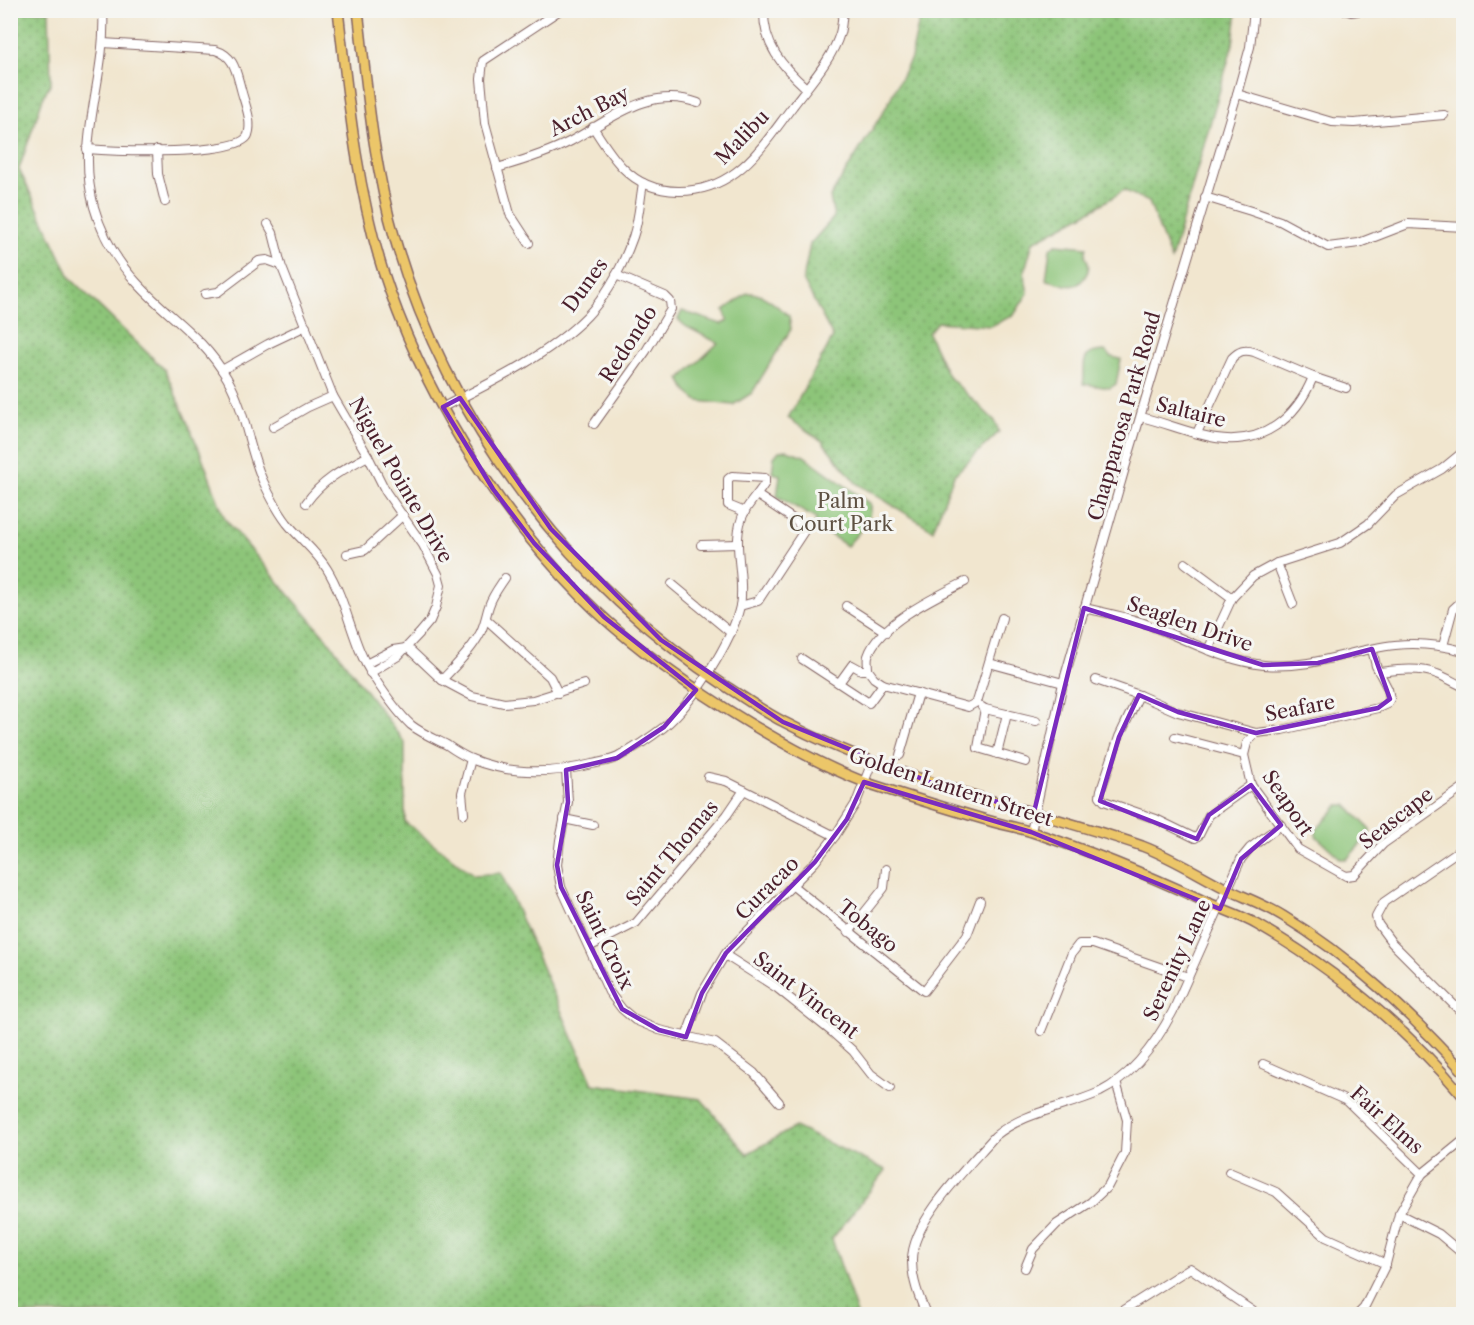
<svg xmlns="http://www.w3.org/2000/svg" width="1474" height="1325" font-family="'Libre Caslon Text',serif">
	<defs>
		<pattern id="grass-dots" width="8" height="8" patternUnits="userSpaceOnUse" patternTransform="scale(1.5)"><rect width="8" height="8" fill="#8dc579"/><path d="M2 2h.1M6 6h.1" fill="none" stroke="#759f63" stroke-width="1.8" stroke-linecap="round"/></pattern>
	</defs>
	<rect width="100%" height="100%" fill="#f6f6f2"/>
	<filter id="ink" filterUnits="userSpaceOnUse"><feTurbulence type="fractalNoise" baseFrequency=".0167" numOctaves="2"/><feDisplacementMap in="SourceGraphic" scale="12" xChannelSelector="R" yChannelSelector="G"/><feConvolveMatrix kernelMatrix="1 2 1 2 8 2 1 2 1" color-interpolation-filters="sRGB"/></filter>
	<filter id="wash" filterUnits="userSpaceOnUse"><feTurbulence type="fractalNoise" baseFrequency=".008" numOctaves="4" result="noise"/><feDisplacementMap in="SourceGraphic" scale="24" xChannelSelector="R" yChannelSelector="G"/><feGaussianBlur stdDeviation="1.35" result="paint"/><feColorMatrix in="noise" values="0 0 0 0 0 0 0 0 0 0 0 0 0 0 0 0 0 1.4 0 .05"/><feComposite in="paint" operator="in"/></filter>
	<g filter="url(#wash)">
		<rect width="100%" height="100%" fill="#f1e6cf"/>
		<g fill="url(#grass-dots)" stroke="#6c7252" stroke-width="1.5">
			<polygon points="10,11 49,11 51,83 44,95 19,169 71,279 165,370 201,454 225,519 328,640 405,743 405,822 474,875 501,873 593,1084 701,1099 747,1154 795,1127 886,1170 832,1239 857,1314 11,1314"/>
			<polygon points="921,11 1237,11 1233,44 1171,260 1149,202 1124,190 1097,207 1033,242 1024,273 1028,293 1014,315 991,326 937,322 928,333 948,376 995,421 999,432 954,475 933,530 856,483 822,441 788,418 833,337 803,280 810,244 834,217 830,197 885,109 911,58"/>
		</g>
		<g fill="#8dc579" stroke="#6c7252" stroke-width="1.5">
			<path d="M 1056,244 L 1087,247 L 1085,256 C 1089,262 1090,269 1086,275 C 1075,295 1060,281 1046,280 L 1050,249 Z"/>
			<path d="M 748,293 C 763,292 778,307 789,316 L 791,329 L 752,393 L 744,398 L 733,405 L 698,401 L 687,392 L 680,379 L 718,343 L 685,326 L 678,319 L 682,311 L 721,324 L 728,321 L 724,310 Z"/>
			<path d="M 1105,351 L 1112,357 L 1121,359 L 1116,384 L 1110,388 L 1083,384 C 1087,366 1076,352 1105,351 Z"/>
			<path d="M 787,450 L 804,456 L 870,504 C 872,523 858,532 847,546 L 815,525 L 816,519 L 777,496 L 780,475 L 772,473 L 774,457 L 779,451 Z"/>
			<polygon points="1339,805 1346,805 1370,829 1370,834 1347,859 1341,859 1316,836 1316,830"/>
		</g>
	</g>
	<g filter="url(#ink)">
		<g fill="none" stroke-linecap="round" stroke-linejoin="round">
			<g stroke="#846564" stroke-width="10">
				<g id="minor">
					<path d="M 103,10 C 107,80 75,137 94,207 C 102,235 118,263 138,284 C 170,319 202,335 227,378 C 246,411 248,448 263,481 C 270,496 277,510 287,523 C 300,539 317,552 327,569 C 348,603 352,645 373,676 C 384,693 396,711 411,725 C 421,733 435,739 447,745 C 454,750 462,755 471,759 C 510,775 552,774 592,764 C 600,762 610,761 618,757 C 633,749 651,737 664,727 C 692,704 732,642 740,606 C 746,575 729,541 745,511 C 750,502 759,493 765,483 L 765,478 L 732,476 L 728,479 L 728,505 L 745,512"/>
					<path d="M 764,10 C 763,45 782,66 806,88"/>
					<polyline points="1344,10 1351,12 1364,10"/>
					<polyline points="1237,94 1332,122 1354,123 1444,115"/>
					<path d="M 593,127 C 602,141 611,156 623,168 C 653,199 703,197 736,172 C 759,155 776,128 793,106 C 809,84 832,60 840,33 C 842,26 842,18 843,10"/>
					<path d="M 87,149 C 111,151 241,157 248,135 C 253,121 244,102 241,89 C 236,72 235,56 215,50 L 103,43"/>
					<polyline points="157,150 158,174 165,202"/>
					<path d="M 497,168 C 522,161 548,153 571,141 C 611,119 650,85 698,103"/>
					<polyline points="1205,197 1251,211 1280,221 1328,247 1359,243 1408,224 1464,227"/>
					<polyline points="268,224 273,233 281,265 333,396 368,456 386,492 423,545 438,574 441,585 436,607 430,621 419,634 398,656 370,673"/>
					<polyline points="529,243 510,214 485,123 481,79 483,61 560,10"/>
					<polyline points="205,294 218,292 259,261 267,260 281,265"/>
					<polyline points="222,370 268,344 306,326"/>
					<path d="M 443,407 C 491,383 549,355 587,316 C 607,295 623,265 633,237 C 639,220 640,200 643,183"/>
					<path d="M 1141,417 C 1166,423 1191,434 1216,438 C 1263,445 1296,419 1313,377"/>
					<polyline points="594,424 646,351 671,309 670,301 665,296 616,275"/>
					<polyline points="273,427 308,407 333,396"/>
					<path d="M 1197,433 L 1232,358 C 1239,351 1244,349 1254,352 L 1313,377 L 1346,388"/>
					<path d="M 306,503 C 322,480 344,469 368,456"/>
					<polyline points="701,545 738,544"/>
					<polyline points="347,554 365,550 403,515"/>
					<polyline points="1185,563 1232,598"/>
					<polyline points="1277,563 1293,604"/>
					<polyline points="672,584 731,633"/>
					<polyline points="740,606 758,601 804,531 796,521 757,495"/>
					<polyline points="846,606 886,632"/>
					<path d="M 1084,608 C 1106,613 1130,617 1151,626 C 1188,640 1224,661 1264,665 C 1314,669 1349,650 1395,645 C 1419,642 1441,645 1464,651"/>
					<polyline points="487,620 550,677 558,693"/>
					<polyline points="1443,646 1453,609 1464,599"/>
					<polyline points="407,647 442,680 472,696 504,703 533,700 584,684"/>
					<polyline points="1208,650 1232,598 1253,576 1277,563 1340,543 1368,524 1396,495 1442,469 1464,451"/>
					<polyline points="802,659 869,703 883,684"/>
					<polyline points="989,663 1063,683"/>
					<polyline points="366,664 393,650 406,648"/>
					<path d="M 868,670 C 868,665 867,660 868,656 C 879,623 937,596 965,582"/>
					<polyline points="868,670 874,678 883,684 968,707 977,702"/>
					<path d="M 1379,672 C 1397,670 1420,667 1437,674 C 1446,677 1455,683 1464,687"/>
					<path d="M 442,680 C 454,667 469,653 478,637 C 485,626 485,618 489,606 C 492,596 499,587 505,578"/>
					<polyline points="1096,680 1139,695 1178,712 1256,733 1282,730 1378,708 1387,704 1390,699 1388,689 1376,666 1372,649"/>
					<polyline points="839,683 852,665 861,670 868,670"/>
					<polyline points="1139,695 1119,737 1101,790 1100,796 1104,801 1156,819 1195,838 1199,835 1209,815 1251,785"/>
					<polyline points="977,702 1002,618"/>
					<polyline points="982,707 985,709 1036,721"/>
					<polyline points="985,709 978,748 1026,762"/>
					<polyline points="1175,737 1244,755 1251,785 1298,849 1346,876 1354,875 1383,844 1464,787"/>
					<polyline points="997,754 1007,714"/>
					<polyline points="900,755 918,693"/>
					<polyline points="1244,755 1247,743 1256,733"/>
					<polyline points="566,770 568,802 560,840 557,865 561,887 609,992 622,1009 635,1020 659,1030 715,1043 754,1073 779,1102"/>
					<polyline points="708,777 726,781 835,836"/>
					<polyline points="464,814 462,793 471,759"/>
					<polyline points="564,819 593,825"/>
					<polyline points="1031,832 1063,683 1129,454 1237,94 1250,47 1254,10"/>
					<polyline points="1464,847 1384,902 1376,917 1378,924 1392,943 1464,1015"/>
					<polyline points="793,886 924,991 967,935 980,901"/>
					<polyline points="849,932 884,888 886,869"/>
					<polyline points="589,947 636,923 727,815 744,790"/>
					<polyline points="725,955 777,988 832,1032 853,1051 871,1074 890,1088"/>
					<polyline points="1041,1031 1072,953 1079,944 1093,944 1188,977"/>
					<polyline points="686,1037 702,993 726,953 815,862 835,836 856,803 872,762"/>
					<polyline points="1263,1064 1347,1101 1422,1174"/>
					<polyline points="1229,1172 1276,1192 1326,1237 1386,1264"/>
					<polyline points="1399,1214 1439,1234 1464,1255"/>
					<polyline points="1025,1268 1033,1249 1057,1224 1091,1202 1108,1186 1125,1153 1127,1120 1116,1082"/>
					<path d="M 926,1314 C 919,1297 912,1280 912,1261 C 911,1221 969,1166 995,1136 C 1025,1111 1065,1108 1100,1092 C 1133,1076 1156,1043 1173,1011 L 1241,859 L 1250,848 L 1281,825"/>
					<polyline points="1117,1314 1190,1268 1257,1314"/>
					<polyline points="1358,1314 1364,1308 1386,1264 1399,1214 1422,1174 1464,1140"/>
				</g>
			</g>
			<g stroke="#846564" stroke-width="12">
				<g id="major">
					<path d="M 338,10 C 348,97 356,184 382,268 C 421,389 492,505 582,597 C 625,641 676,677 728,710 C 771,737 822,767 870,784 C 907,796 945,808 983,819 C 999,824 1016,827 1032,832 C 1090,851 1148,875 1204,901 C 1221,909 1241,915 1258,925 C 1336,970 1406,1028 1464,1097"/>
					<path d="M 358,10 C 367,87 373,164 395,239 C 447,420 569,584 727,687 C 746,699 764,712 784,722 C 818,740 854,755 890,768 C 972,799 1059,817 1142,846 C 1171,857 1196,873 1223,887 C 1243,897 1264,904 1283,916 C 1351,957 1410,1013 1464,1072"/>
				</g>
			</g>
			<use href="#minor" stroke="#fff" stroke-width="8"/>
			<use href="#major" stroke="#ecc669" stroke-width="9"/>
		</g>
	</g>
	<path fill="none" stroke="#7b2cbf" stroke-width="4.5" stroke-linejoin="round" d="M 460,398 L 551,529 L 661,640 L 783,722 L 937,785 L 1034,812 L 1084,608 L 1263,665 L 1318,663 L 1372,649 L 1390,699 L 1378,708 L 1256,733 L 1178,712 L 1139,695 L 1119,737 L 1100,801 L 1197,839 L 1209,815 L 1251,785 L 1281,825 L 1241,859 L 1220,909 L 1031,832 L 864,782 L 847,819 L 815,862 L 726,953 L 702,993 L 686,1037 L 659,1030 L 622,1009 L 561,887 L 557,865 L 568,802 L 566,770 L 617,758 L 664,727 L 696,690 L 604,617 L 534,543 L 493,489 L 443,407 Z"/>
	<g text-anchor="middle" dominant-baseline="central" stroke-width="6" stroke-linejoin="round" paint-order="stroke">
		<g font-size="20" fill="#4a1f2b" stroke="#f6f6f2">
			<text transform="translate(589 111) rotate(-27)">Arch Bay</text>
			<text transform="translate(742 137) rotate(-46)">Malibu</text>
			<text transform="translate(585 285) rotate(-54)">Dunes</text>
			<text transform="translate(628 344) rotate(-57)">Redondo</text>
			<text transform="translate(1191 412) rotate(14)">Saltaire</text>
			<text transform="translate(1124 416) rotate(-74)">Chapparosa Park Road</text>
			<text transform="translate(401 480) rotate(60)">Niguel Pointe Drive</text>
			<text transform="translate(1190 624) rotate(19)">Seaglen Drive</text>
			<text transform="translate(1300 708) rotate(-11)">Seafare</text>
			<text transform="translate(951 787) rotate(18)">Golden Lantern Street</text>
			<text transform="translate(1288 803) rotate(56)">Seaport</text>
			<text transform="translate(1396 818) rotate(-38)">Seascape</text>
			<text transform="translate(672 853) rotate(-50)">Saint Thomas</text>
			<text transform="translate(767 888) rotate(-45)">Curacao</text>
			<text transform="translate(868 926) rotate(39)">Tobago</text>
			<text transform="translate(605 940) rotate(64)">Saint Croix</text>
			<text transform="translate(1177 960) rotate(-65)">Serenity Lane</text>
			<text transform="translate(806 995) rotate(38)">Saint Vincent</text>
			<text transform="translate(1387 1120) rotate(42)">Fair Elms</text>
		</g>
		<g font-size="20" fill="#5e5142" stroke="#f6f6f2">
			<text x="841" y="501">Palm<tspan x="841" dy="23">Court Park</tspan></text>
		</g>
	</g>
	<rect width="1474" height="1325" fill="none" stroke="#f6f6f2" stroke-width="36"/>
</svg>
